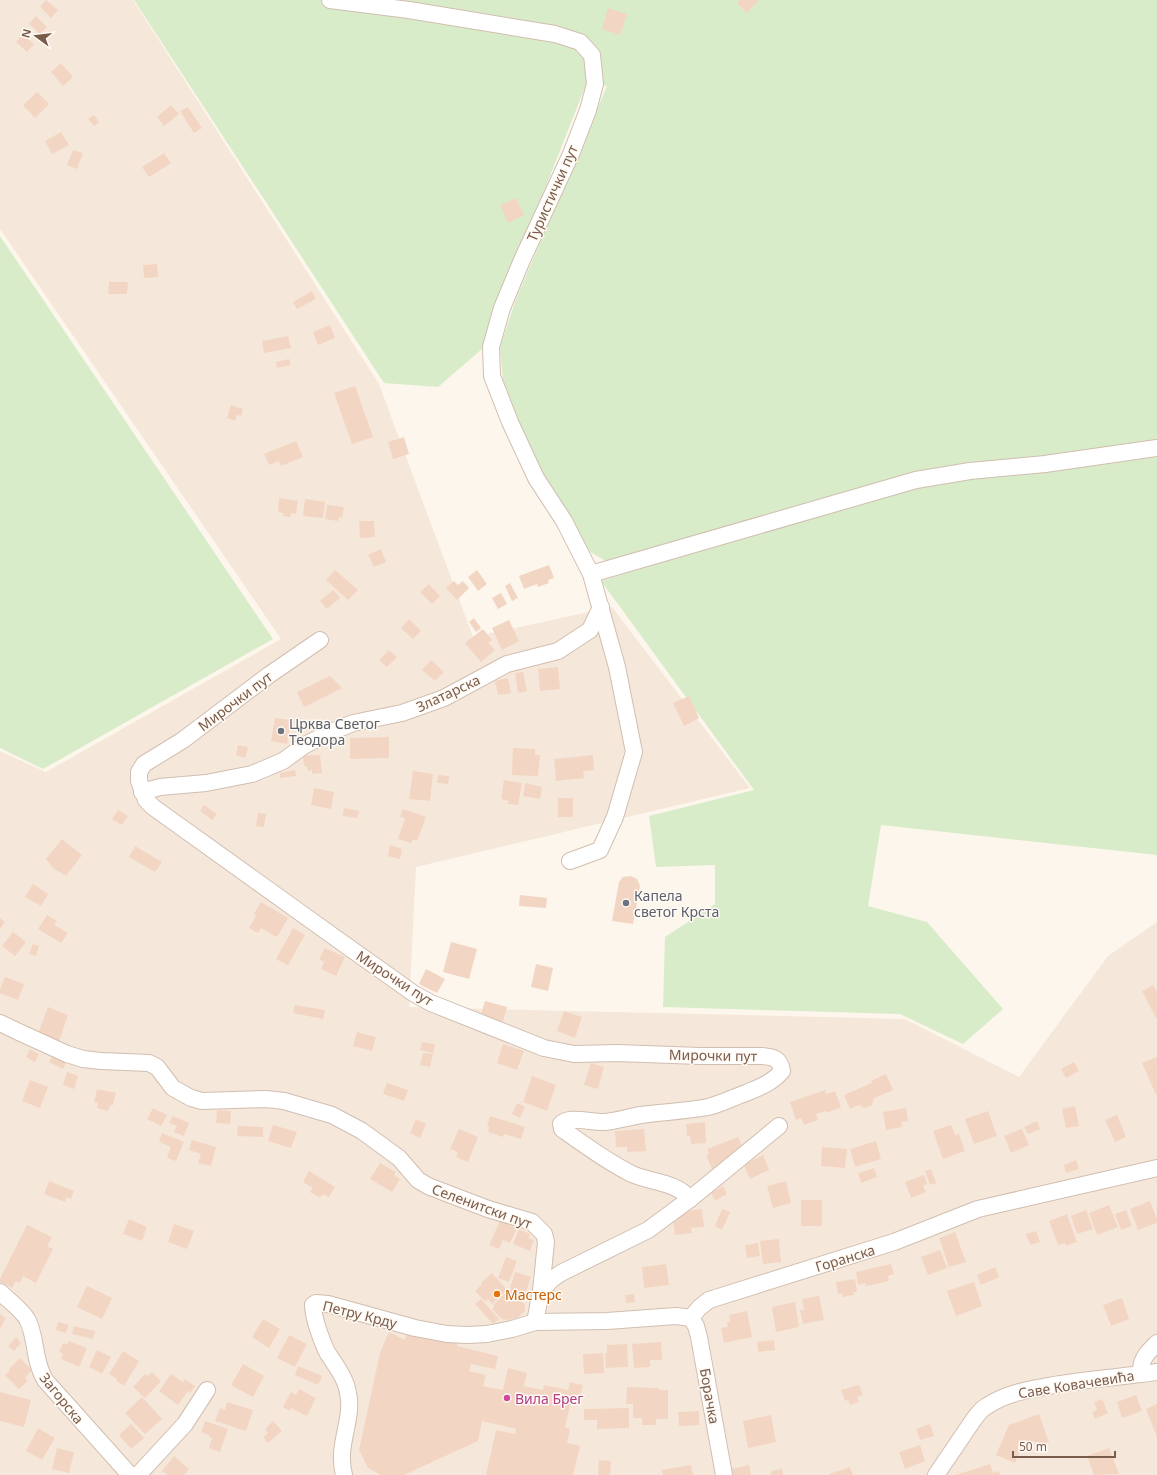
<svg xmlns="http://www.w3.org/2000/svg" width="1157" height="1475" font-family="'Noto Sans',sans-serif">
	<rect width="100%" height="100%" fill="#fdf6ec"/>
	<polygon fill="#f5e8da" points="0,0 133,0 379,384 473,637 612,607 750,788 416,867 409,1007 905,1019 1019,1077 1108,956 1157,922 1157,1475 0,1475 0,751 46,772 281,639 0,229"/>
	<g fill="#d8ecc9">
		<polygon points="134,0 1157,0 1157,855 881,825 868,906 927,922 1003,1009 963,1044 900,1014 663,1007 665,937 715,904 715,865 656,867 649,816 754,790 601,581 759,532 611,564 590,552 532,454 503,381 500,347 516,299 607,86 587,82 482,349 438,387 384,383"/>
		<polygon points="0,236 273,639 43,769 0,748"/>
	</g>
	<g fill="#f3d5c3">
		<polygon points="46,0 58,10 51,18 40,7"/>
		<polygon points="740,0 759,0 747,13 737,3"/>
		<polygon points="608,8 627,14 620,35 602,29"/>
		<polygon points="36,16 47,27 40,34 29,24"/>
		<polygon points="23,34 34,44 27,52 16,42"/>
		<polygon points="61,63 73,77 63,86 51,72"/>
		<polygon points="37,92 49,104 35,118 23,105"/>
		<polygon points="171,105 179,114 164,126 157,117"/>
		<polygon points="188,107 202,128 194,133 180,111"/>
		<polygon points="94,115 99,122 94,126 88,119"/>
		<polygon points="61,132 69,145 52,154 45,141"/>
		<polygon points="73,150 83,153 77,169 67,165"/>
		<polygon points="164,153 171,163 149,177 142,167"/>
		<polygon points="516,198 524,215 508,223 500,205"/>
		<polygon points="157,264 158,277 144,278 143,265"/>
		<polygon points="109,282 128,282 127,294 108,294"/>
		<polygon points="312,291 316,299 297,309 293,302"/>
		<polygon points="330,325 335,338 318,345 313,332"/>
		<polygon points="288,336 291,348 264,353 262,341"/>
		<polygon points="289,359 291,365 277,368 276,362"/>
		<polygon points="355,386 373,437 352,444 334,393"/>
		<polygon points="231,405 243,409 241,416 237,415 235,421 227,418"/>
		<polygon points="404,437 409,454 393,459 388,442"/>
		<polygon points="296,441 303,457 281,466 279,461 269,465 264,454"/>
		<polygon points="279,498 298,501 296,514 291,513 290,517 283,516 284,513 278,512"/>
		<polygon points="305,499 325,502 323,518 303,516"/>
		<polygon points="327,505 344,507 342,518 339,517 338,521 325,519"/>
		<polygon points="359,521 374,521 375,537 360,538"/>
		<polygon points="381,549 386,562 374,567 368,555"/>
		<polygon points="549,565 554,578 548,580 549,583 538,587 537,584 524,589 519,576"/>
		<polygon points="335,570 358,590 348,600 326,580"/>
		<polygon points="477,570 487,584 478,591 468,577"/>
		<polygon points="454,581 458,585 463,581 469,588 457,600 446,588"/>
		<polygon points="510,583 518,598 512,601 505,586"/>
		<polygon points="429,584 440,596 432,604 420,592"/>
		<polygon points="333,590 340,598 327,609 320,601"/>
		<polygon points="501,593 507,604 498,609 492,598"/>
		<polygon points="474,618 481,628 476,632 469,622"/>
		<polygon points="409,619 421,631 413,639 401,628"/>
		<polygon points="509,620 519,641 502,650 492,628"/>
		<polygon points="483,629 492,640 488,643 495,650 481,662 465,643"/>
		<polygon points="389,650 397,657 387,667 379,660"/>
		<polygon points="431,660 444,672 435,681 422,670"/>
		<polygon points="558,667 560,689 540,691 538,669"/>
		<polygon points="523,672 527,691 518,693 515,673"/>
		<polygon points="330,676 342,688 304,707 297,692"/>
		<polygon points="508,678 511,693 498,695 495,681"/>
		<polygon points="689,696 699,718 684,726 673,703"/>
		<polygon points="275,718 291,720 287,744 271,741"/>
		<polygon points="389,737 389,758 350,759 350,738"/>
		<polygon points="238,745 248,747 245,758 236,755"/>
		<polygon points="513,748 535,749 535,755 540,755 538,776 512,775"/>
		<polygon points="320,755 322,773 312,774 312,770 308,771 307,766 304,766 303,756"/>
		<polygon points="593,755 594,770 583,771 584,778 556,781 554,759"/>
		<polygon points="295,770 296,776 280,778 280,773"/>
		<polygon points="413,771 433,774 430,801 409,799"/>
		<polygon points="438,775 449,776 448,784 437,783"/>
		<polygon points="504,780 522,783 518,805 508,804 509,801 501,799"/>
		<polygon points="525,783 542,787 540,799 523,796"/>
		<polygon points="314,788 334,792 331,809 311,805"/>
		<rect x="558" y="798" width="15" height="19"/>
		<polygon points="204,805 217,814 212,820 200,811"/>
		<polygon points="344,808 359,811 357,818 343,816"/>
		<polygon points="403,809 426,817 417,841 413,839 411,843 398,839 405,818 400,817"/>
		<polygon points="118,810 128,816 122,825 112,819"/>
		<polygon points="258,813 266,814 264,827 256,826"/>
		<polygon points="62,839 82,855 66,876 54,869 46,859"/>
		<polygon points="390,845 402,849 400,859 388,856"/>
		<polygon points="135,846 162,862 155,872 129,857"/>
		<polygon points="631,876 637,879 640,886 633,924 612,921 619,882 623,877"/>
		<polygon points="33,884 48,894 41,906 25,897"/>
		<polygon points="520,895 547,898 546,908 519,906"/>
		<polygon points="261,902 288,918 277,937 261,928 258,933 249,928 256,916 254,914"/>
		<polygon points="47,915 57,921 54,925 68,933 61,943 38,929"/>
		<polygon points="0,918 5,922 0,929"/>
		<polygon points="293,928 305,935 288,965 276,959"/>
		<polygon points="13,932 26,942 15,956 2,946"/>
		<polygon points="451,942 477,949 469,979 443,972"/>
		<polygon points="33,944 39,946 36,956 29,954"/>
		<polygon points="325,948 345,957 336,976 321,969 324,962 319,959"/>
		<polygon points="536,964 553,968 548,991 531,987"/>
		<polygon points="426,969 445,979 437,993 419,984"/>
		<polygon points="5,977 24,984 18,1000 0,993 0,989"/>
		<polygon points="1153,985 1157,992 1157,1017 1156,1018 1142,991"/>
		<polygon points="485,1001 507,1007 502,1024 480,1018"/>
		<polygon points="295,1005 325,1010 323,1019 293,1013"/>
		<polygon points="48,1007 68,1015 58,1044 38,1034"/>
		<polygon points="564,1011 582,1017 575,1038 557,1031"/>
		<polygon points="357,1032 376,1037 372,1051 353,1046"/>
		<polygon points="422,1042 435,1044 433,1053 420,1050"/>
		<polygon points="503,1044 524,1051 517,1070 497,1063"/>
		<polygon points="30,1049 39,1054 35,1062 26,1057"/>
		<polygon points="54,1052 68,1059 63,1069 49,1062"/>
		<polygon points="423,1053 433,1054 430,1067 420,1065"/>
		<polygon points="1157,1057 1157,1094 1156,1095 1142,1063"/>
		<polygon points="1074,1062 1079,1071 1066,1078 1061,1069"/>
		<polygon points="591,1063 604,1067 598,1089 584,1085"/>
		<polygon points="67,1072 78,1076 74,1089 63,1085"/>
		<polygon points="886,1074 893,1090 874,1098 872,1105 864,1108 859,1105 850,1109 844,1095 872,1083 871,1081"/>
		<polygon points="532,1076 556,1085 547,1111 523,1102"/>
		<polygon points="30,1080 48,1087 40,1108 22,1101"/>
		<polygon points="387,1083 408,1090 404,1101 383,1094"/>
		<polygon points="97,1089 116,1093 113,1105 110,1105 108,1111 97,1108 98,1103 94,1102"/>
		<polygon points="825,1090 826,1094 835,1091 841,1107 826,1113 826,1111 816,1114 818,1120 804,1125 801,1118 796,1120 790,1102"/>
		<polygon points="517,1103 525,1107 520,1118 512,1114"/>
		<polygon points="1075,1106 1079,1126 1066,1128 1062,1109"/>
		<polygon points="153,1108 167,1115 161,1126 147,1119"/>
		<polygon points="906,1108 908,1121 901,1122 902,1127 886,1130 883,1112"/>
		<polygon points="217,1110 231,1111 230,1124 216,1123"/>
		<polygon points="988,1111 997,1136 974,1144 965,1119"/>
		<polygon points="1117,1115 1126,1137 1115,1142 1105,1120"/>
		<polygon points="173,1116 189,1123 184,1136 174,1132 177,1126 169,1123"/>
		<polygon points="490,1116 525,1127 521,1139 504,1134 503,1137 488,1132 489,1127 487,1126"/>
		<polygon points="416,1119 426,1124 420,1138 410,1133"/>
		<polygon points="1037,1121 1040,1129 1028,1134 1024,1127"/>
		<polygon points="705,1122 706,1143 691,1144 690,1136 687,1136 686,1124"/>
		<polygon points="273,1125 297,1132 291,1148 268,1141"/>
		<polygon points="951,1125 955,1135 959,1134 965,1151 943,1159 933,1131"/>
		<polygon points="238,1126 263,1127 263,1137 237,1136"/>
		<polygon points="459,1129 478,1137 468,1162 456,1157 458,1152 450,1149"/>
		<polygon points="644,1129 646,1151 627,1152 627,1147 616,1147 615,1131"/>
		<polygon points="1022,1129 1029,1145 1011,1153 1004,1136"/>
		<polygon points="162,1133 184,1142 176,1161 167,1158 171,1147 159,1142"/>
		<polygon points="738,1137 744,1151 724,1159 726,1163 712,1169 706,1155 709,1154 707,1149"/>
		<polygon points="192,1140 216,1147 211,1166 198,1163 201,1154 189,1150"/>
		<polygon points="876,1141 881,1159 855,1167 850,1149"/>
		<polygon points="822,1147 847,1149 845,1168 821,1166"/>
		<polygon points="763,1155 769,1170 750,1179 744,1165"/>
		<polygon points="1076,1160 1079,1169 1066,1173 1064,1165"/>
		<polygon points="380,1163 396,1172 394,1175 400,1179 392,1192 370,1179"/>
		<polygon points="874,1168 877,1177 861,1183 858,1173"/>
		<polygon points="931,1169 936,1183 930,1185 925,1171"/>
		<polygon points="309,1171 335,1187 329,1197 323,1194 320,1198 310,1192 313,1188 303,1182"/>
		<polygon points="924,1175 927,1184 923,1186 926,1192 911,1198 905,1182"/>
		<polygon points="49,1181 74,1191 71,1199 67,1197 65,1202 44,1194"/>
		<polygon points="786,1181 791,1203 773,1208 767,1186"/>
		<polygon points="723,1186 727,1194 715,1201 711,1193"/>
		<rect x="801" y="1200" width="21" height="26"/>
		<polygon points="1150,1201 1157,1219 1157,1223 1138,1230 1130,1209"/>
		<polygon points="1109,1205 1118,1227 1097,1235 1089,1213"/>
		<polygon points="702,1209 704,1227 691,1228 692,1233 675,1235 673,1221 677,1221 676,1215 684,1214 684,1211"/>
		<polygon points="722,1209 730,1212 722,1230 715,1226"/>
		<polygon points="1086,1210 1093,1229 1077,1234 1071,1216"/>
		<polygon points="1126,1210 1132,1226 1121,1230 1115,1214"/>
		<polygon points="1067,1214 1077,1242 1066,1246 1065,1243 1058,1245 1049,1221"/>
		<polygon points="129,1219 147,1227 142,1241 123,1234"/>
		<polygon points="500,1221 517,1228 510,1243 503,1240 499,1249 489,1245"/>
		<polygon points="174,1224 194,1231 187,1249 168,1242"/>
		<polygon points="27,1225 52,1237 47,1246 53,1249 36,1283 23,1276 20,1283 16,1281 12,1288 0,1282 0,1279"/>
		<polygon points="519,1229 530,1234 528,1238 534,1240 530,1251 513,1244"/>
		<polygon points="1036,1231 1040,1242 1030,1245 1026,1234"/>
		<polygon points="955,1232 966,1262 949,1267 939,1238"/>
		<polygon points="779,1239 781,1262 763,1264 760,1241"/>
		<polygon points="758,1243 760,1256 747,1258 745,1245"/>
		<polygon points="940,1250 947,1268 928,1275 921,1257"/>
		<polygon points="506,1257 517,1261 509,1282 498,1278"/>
		<polygon points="666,1264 669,1285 644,1288 642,1267"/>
		<polygon points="891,1264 894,1274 888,1276 889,1281 866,1286 865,1283 858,1285 856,1272"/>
		<polygon points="995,1267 999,1277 981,1285 977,1275"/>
		<polygon points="515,1272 531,1277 523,1300 510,1288"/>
		<polygon points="492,1273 507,1290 492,1304 488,1299 485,1301 475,1291 482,1284 481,1283"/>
		<polygon points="855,1279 857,1292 853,1292 854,1295 842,1297 842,1293 838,1294 836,1282"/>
		<polygon points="974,1282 982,1306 956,1316 947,1291"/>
		<polygon points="87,1286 112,1298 102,1319 77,1307"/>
		<polygon points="510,1289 525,1305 525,1311 516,1319 513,1318 509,1321 507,1319 504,1320 501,1318 492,1309 495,1306 493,1305"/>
		<polygon points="634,1294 635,1302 626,1303 625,1295"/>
		<polygon points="819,1296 824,1320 803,1324 800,1310 804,1310 802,1299"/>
		<polygon points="1122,1298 1129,1319 1111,1326 1103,1305"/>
		<polygon points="481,1299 499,1319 493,1324 475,1304"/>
		<polygon points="795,1302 799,1327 776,1332 772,1307"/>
		<polygon points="747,1311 752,1337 724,1343 721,1328 728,1327 727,1322 730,1322 729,1315"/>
		<polygon points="0,1314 6,1318 0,1329"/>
		<polygon points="263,1319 280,1329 269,1348 252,1337"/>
		<polygon points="58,1322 69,1325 66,1333 56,1330"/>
		<polygon points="74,1326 95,1331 93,1339 72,1334"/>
		<polygon points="408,1330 458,1341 457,1346 498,1356 495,1369 471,1364 469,1371 486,1375 483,1386 503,1390 508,1368 527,1373 524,1386 533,1388 543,1390 544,1385 568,1390 570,1382 583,1385 579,1399 572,1397 565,1427 570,1429 567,1443 580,1446 573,1475 486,1475 496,1430 515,1434 516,1429 482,1421 478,1441 404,1475 381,1475 368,1468 359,1450 380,1353 389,1332 405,1340"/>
		<polygon points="289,1335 307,1344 295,1367 277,1358"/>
		<polygon points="16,1337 21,1343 14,1351 8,1346"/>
		<polygon points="774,1340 775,1350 758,1352 757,1342"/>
		<polygon points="69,1341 87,1348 79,1367 61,1359 63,1354 59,1352 63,1343 67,1345"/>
		<polygon points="661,1342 662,1360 650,1360 650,1367 634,1368 632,1344"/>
		<polygon points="627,1344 628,1367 606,1368 605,1353 607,1353 607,1345"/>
		<polygon points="97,1350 111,1357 102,1374 89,1367"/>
		<polygon points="123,1351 139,1361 124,1386 116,1381 117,1379 109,1374"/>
		<polygon points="603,1353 604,1373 584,1374 583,1354"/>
		<polygon points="20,1358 32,1370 25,1378 28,1381 19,1389 5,1375 10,1370 9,1369"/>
		<polygon points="243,1364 264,1376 253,1397 231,1385"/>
		<polygon points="298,1366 322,1376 318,1385 295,1375"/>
		<polygon points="152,1372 161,1381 145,1398 133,1387 145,1374 148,1376"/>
		<polygon points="171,1374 183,1382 184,1379 195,1386 190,1393 188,1391 178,1405 159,1391"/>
		<polygon points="859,1385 863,1395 857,1397 859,1402 850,1405 848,1400 845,1401 841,1390"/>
		<polygon points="627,1387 659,1388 658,1390 668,1390 668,1419 656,1419 656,1425 642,1425 642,1418 633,1418 633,1404 626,1404"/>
		<polygon points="299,1389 316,1398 307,1416 291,1408 290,1411 283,1407 291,1392 296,1395"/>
		<polygon points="0,1392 31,1400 24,1427 0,1421"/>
		<polygon points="1136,1395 1142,1411 1122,1418 1117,1402"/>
		<polygon points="142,1397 162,1419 145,1434 125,1413"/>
		<polygon points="1102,1399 1108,1413 1095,1419 1092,1412 1097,1410 1094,1402"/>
		<polygon points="227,1402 253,1410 246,1431 215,1421 220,1408 225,1410"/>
		<polygon points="1157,1404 1157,1437 1146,1409"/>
		<polygon points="629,1408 629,1428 597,1429 597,1420 584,1420 584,1409"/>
		<polygon points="699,1411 699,1425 679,1426 678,1412"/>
		<polygon points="1039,1414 1049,1442 1036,1447 1034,1441 1026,1444 1027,1447 1020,1450 1015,1463 996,1455 1009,1425"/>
		<polygon points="771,1415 776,1442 748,1448 743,1421"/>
		<polygon points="205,1421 228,1429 220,1452 209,1448 212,1438 209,1437 209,1435 201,1432"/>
		<polygon points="273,1421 282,1431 268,1443 263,1437 268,1433 265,1429"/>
		<polygon points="131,1424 144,1438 131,1449 119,1435"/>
		<polygon points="930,1424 934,1436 920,1440 916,1429"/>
		<polygon points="38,1428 55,1438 42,1460 26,1451"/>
		<polygon points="920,1445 925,1461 905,1469 899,1452"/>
		<polygon points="57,1448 74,1452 69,1473 52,1469"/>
		<polygon points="1109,1448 1119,1474 1094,1475 1087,1456"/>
		<polygon points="174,1456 189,1469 184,1475 168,1475 162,1471"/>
		<polygon points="599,1460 611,1461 610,1475 598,1475"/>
		<polygon points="990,1464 993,1473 999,1471 1000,1475 956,1475"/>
		<polygon points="691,1465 693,1475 663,1475 662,1470"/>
		<polygon points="749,1465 751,1475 733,1475 732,1469"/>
		<polygon points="850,1467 853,1475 830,1475 829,1474"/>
		<polygon points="782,1469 783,1475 771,1475 771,1471"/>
	</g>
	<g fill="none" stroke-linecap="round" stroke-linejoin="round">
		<g stroke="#d1beb0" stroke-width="18">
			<g id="street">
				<polyline points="330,0 409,10 555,34 580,42 592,55 595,84 588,110 571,154 522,260 502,308 491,347 492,376 510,422 536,478 564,521 591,574 617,667 634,752 615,817 600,850 570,861"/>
				<polyline points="591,574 916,480 970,471 1045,464 1157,448"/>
				<path d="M 320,640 L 269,675 L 183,740 L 144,764 L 139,772 L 139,781 L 146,800 L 153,807 L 337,939 L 413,993 L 431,1003 L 544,1048 L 574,1054 L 617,1053 L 700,1056 L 762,1056 C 773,1057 780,1058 782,1071 C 772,1083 760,1087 746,1093 C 734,1097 721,1104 708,1107 C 686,1111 664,1112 641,1115 C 629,1117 617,1121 605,1122 C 594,1123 568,1115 561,1124 L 562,1129 C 583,1144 609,1163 632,1174 C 652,1183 675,1181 690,1199"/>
				<polyline points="142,792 160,787 206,783 252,774 283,761 305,745 331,732 353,723 402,713 444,698 507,664 558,651 590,630 601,607"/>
				<polyline points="0,1023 21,1033 67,1054 83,1059 101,1061 149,1063 157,1067 173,1088 191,1098 202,1101 266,1099 284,1101 332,1115 362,1131 399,1158 418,1180 428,1186 488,1209 532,1222 544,1234 546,1242 541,1291 535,1322"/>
				<polyline points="541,1291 551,1280 561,1273 648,1230 690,1199 779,1126"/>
				<path d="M 0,1292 C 8,1300 21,1309 27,1319 C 37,1337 33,1360 45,1380 L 130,1475"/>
				<polyline points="691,1318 699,1308 709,1300 894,1242 978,1209 1157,1168"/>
				<polyline points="691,1318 696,1326 699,1337 724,1475"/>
				<path d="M 1141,1374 C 1140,1359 1147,1353 1157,1343"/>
				<polyline points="138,1475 185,1424 207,1390"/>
				<path d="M 344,1475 C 336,1444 354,1420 348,1393 C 346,1378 335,1365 327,1352 C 323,1344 320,1335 317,1326 C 315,1319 313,1312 313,1305 L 316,1303 L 328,1304 L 415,1328 L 447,1334 L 467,1335 L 487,1334 L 512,1329 L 535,1322 L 607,1321 L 676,1316 L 691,1318"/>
				<path d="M 936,1475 L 974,1419 C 978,1414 981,1409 987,1406 C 1006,1393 1031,1389 1054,1385 C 1088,1379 1123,1377 1157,1372"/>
			</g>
		</g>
		<use href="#street" stroke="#fff" stroke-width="16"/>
	</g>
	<g fill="#6b7280" stroke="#fffaf3" stroke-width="1.5">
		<circle cx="281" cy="731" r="4"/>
		<circle cx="626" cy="903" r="4"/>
	</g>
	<circle fill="#e8710a" stroke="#fffaf3" stroke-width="1.5" cx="497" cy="1294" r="4"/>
	<circle fill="#d1479c" stroke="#fffaf3" stroke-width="1.5" cx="507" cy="1398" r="4"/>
	<g text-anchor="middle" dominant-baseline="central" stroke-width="3" stroke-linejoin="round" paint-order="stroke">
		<g font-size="14" fill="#7a5c4d" stroke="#fffaf3">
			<text transform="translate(552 193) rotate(-66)">Туристички пут</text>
			<text transform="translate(448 693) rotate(-25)">Златарска</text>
			<text transform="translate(235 701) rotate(-37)">Мирочки пут</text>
			<text transform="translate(395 978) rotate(33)">Мирочки пут</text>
			<text transform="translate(713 1055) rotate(1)">Мирочки пут</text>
			<text transform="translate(482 1206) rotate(20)">Селенитски пут</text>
			<text transform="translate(845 1258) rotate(-17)">Горанска</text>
			<text transform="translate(360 1314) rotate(14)">Петру Крду</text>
			<text transform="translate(1076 1384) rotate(-9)">Саве Ковачевића</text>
			<text transform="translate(710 1396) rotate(80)">Борачка</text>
			<text transform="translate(62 1398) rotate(51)">Загорска</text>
		</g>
		<g font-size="14" fill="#5b616d" stroke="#fffaf3" text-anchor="start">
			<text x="289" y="723">Црква Светог<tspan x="289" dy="16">Теодора</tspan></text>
			<text x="634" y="895">Капела<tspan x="634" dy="16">светог Крста</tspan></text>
		</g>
		<g font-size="14" fill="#c56008" stroke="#fffaf3" text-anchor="start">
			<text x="505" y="1294">Мастерс</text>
		</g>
		<g font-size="14" fill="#b23c85" stroke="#fffaf3" text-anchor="start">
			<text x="515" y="1398">Вила Брег</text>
		</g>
	</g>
	<g transform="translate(36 36) rotate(285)" stroke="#fffaf3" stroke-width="3" paint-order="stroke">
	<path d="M0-3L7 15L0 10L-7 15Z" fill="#7a5c4d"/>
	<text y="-6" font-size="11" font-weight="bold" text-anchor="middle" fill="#7a5c4d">N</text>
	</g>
	<path d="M1013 1451v6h102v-6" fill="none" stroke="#7a5c4d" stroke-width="2"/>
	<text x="1019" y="1451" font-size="12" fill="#7a5c4d" stroke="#fffaf3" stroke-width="3" paint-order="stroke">50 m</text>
</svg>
